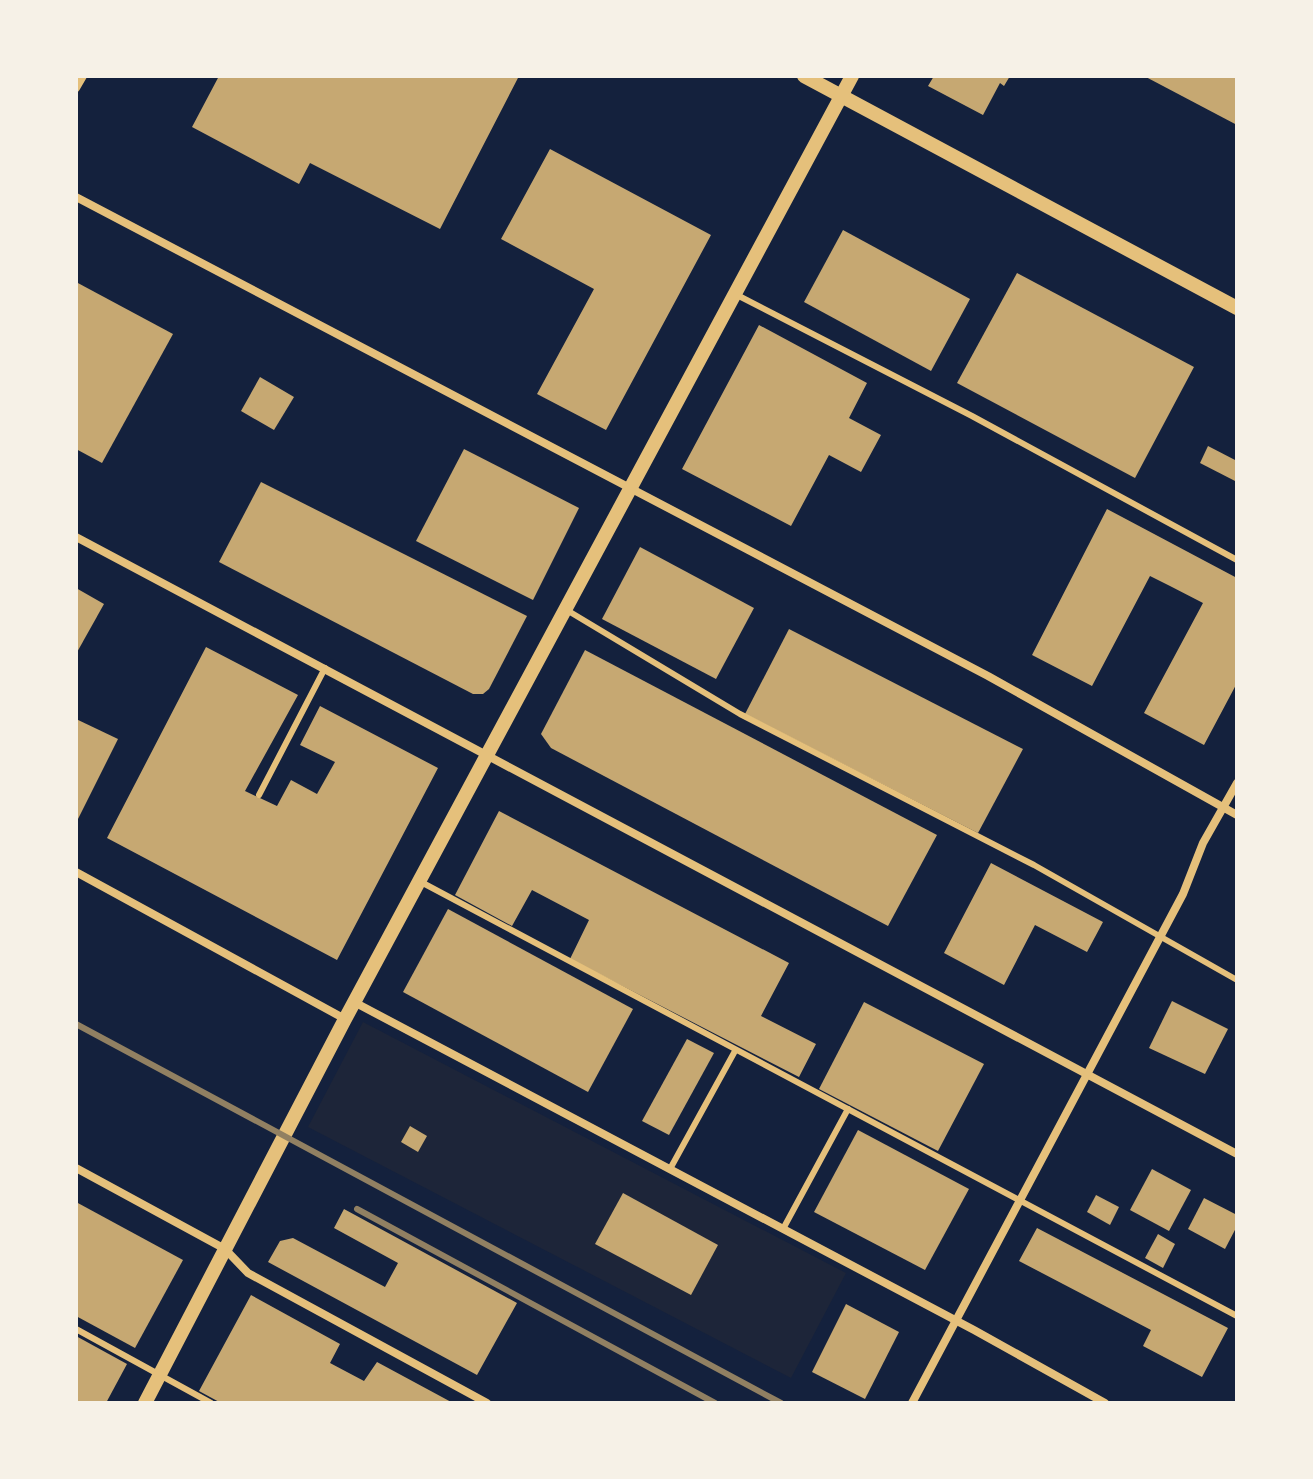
<svg xmlns="http://www.w3.org/2000/svg" width="1313" height="1479" font-family="Quicksand,sans-serif">
	<rect width="100%" height="100%" fill="#14213d"/>
	<polygon fill="#1d2539" points="363,1022 846,1273 791,1378 308,1127"/>
	<g fill="#c6a872">
		<polygon points="219,76 519,76 440,229 310,163 299,184 192,127"/>
		<polygon points="934,76 1010,76 1004,86 1000,83 983,115 928,86"/>
		<polygon points="1144,76 1237,76 1237,125"/>
		<polygon points="550,149 711,235 606,430 537,394 594,289 501,239"/>
		<polygon points="843,230 970,299 931,371 804,302"/>
		<polygon points="1017,273 1194,367 1135,478 957,383"/>
		<polygon points="76,282 173,334 102,463 76,449"/>
		<polygon points="759,325 867,383 849,418 881,435 861,472 829,455 791,526 682,469"/>
		<polygon points="260,377 294,397 274,430 241,411"/>
		<polygon points="1208,446 1237,461 1237,482 1200,463"/>
		<polygon points="464,449 579,508 533,600 416,541"/>
		<polygon points="261,482 527,616 489,689 483,694 473,694 219,562"/>
		<polygon points="1107,509 1237,578 1237,683 1204,745 1144,713 1203,603 1170,586 1150,576 1092,686 1032,655"/>
		<polygon points="640,547 754,608 716,679 602,619"/>
		<polygon points="76,588 104,604 76,654"/>
		<polygon points="789,629 1023,749 978,833 745,714"/>
		<polygon points="206,647 298,695 245,791 277,806 291,780 317,794 335,762 300,745 320,706 438,768 337,960 107,838"/>
		<polygon points="585,650 937,835 888,926 551,748 541,734"/>
		<polygon points="76,719 118,739 76,823"/>
		<polygon points="499,811 789,963 761,1016 816,1044 799,1077 570,959 589,920 532,890 512,926 455,895"/>
		<polygon points="991,863 1103,922 1087,952 1035,925 1004,985 944,953"/>
		<polygon points="448,909 633,1009 588,1092 403,992"/>
		<polygon points="1172,1001 1228,1029 1205,1074 1149,1048"/>
		<polygon points="864,1002 984,1064 938,1151 819,1089"/>
		<polygon points="687,1039 714,1053 669,1135 642,1121"/>
		<polygon points="410,1126 427,1136 418,1152 401,1142"/>
		<polygon points="858,1130 969,1189 925,1270 814,1212"/>
		<polygon points="1152,1169 1191,1190 1169,1231 1130,1210"/>
		<polygon points="623,1193 718,1245 691,1295 595,1244"/>
		<polygon points="1096,1195 1119,1207 1110,1225 1087,1212"/>
		<polygon points="1204,1198 1237,1215 1237,1226 1225,1249 1188,1229"/>
		<polygon points="76,1202 183,1260 135,1348 76,1316"/>
		<polygon points="344,1209 517,1303 477,1375 268,1262 280,1241 293,1238 385,1287 398,1263 334,1228"/>
		<polygon points="1037,1228 1228,1328 1202,1377 1143,1346 1151,1330 1019,1261"/>
		<polygon points="1158,1234 1175,1244 1163,1268 1145,1258"/>
		<polygon points="251,1295 340,1344 330,1363 364,1381 377,1362 453,1403 221,1403 199,1391"/>
		<polygon points="846,1304 899,1332 865,1399 812,1372"/>
		<polygon points="76,1336 127,1364 106,1403 76,1403"/>
	</g>
	<g fill="none" stroke-linecap="round" stroke-linejoin="round">
		<g stroke="#e5c07b" stroke-width="6">
			<polyline points="737,295 972,416 1237,560"/>
			<polyline points="565,609 740,714 1034,865 1237,980"/>
			<polyline points="259,795 325,668"/>
			<path d="M 421,882 C 692,1028 965,1171 1237,1316"/>
			<polyline points="670,1169 735,1051"/>
			<polyline points="783,1229 848,1109"/>
			<polyline points="76,1329 211,1403"/>
		</g>
		<g stroke="#e5c07b" stroke-width="8">
			<polyline points="76,88 83,76"/>
			<polyline points="76,197 988,676 1237,815"/>
			<polyline points="76,537 1237,1154"/>
			<polyline points="76,872 345,1019"/>
			<polyline points="354,1002 974,1330 1105,1403"/>
			<polyline points="76,1168 225,1249 248,1273 487,1403"/>
			<polyline points="912,1403 1183,894 1203,843 1237,783"/>
		</g>
		<g stroke="#e5c07b" stroke-width="14">
			<polyline points="804,76 1237,308"/>
			<polyline points="145,1403 344,1021 852,76"/>
		</g>
		<g stroke="#918062" stroke-width="6">
			<polyline points="76,1024 781,1403"/>
			<polyline points="357,1209 715,1403"/>
		</g>
	</g>
	<rect width="1313" height="1479" fill="none" stroke="#f6f1e7" stroke-width="156"/>
</svg>
